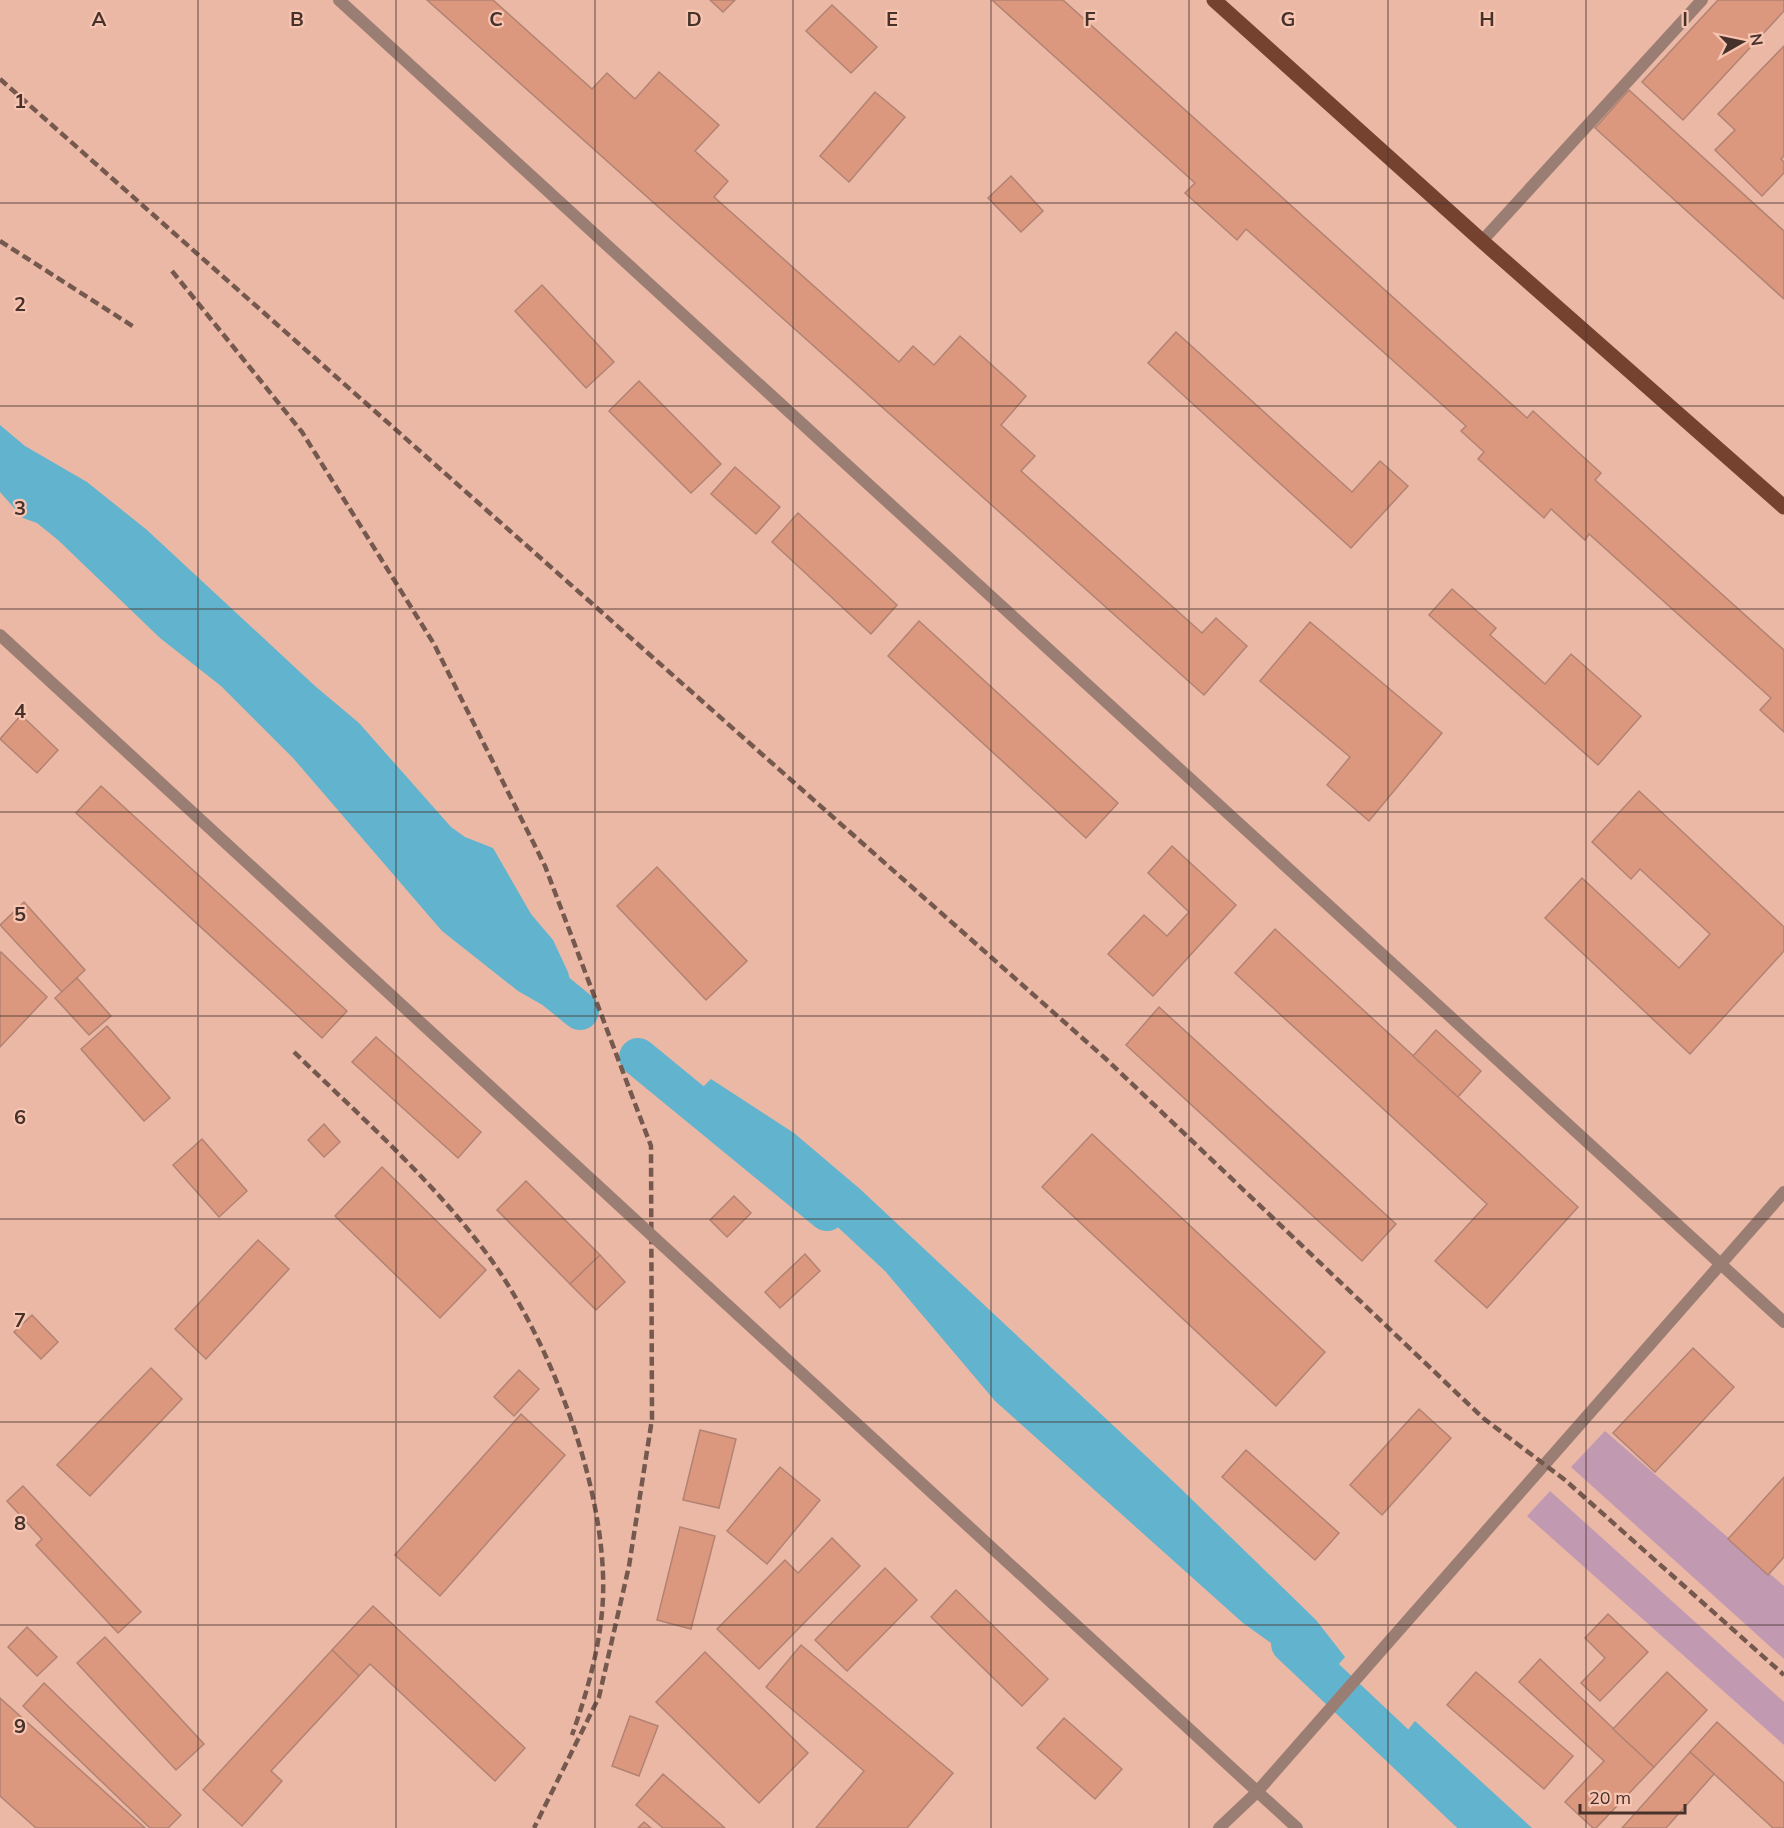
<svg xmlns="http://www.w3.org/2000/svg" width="1784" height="1828" font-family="Mulish,sans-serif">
	<rect width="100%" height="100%" fill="#ebb8a6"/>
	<g fill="#c19ab2">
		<polygon points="1605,1431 1784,1586 1784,1659 1571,1467"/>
		<polygon points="1550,1491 1784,1702 1784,1745 1527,1516"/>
	</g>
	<g fill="#62b4ce">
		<polygon points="0,425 25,446 87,482 147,530 315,686 359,723 451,827 465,837 493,848 531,914 553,940 568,972 580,1022 546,1007 518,991 442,931 293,758 221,686 160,638 58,540 37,523 23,518 0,492"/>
		<polygon points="711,1079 794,1133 860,1189 1177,1485 1316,1620 1345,1657 1324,1681 1243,1623 995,1401 885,1271 744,1140 691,1099"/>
		<polygon points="1415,1721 1532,1828 1458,1828 1389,1754"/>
	</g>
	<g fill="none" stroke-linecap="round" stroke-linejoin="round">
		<g stroke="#62b4ce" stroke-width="38">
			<polyline points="537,976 580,1011"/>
			<polyline points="638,1057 827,1212"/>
			<polyline points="1290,1644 1485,1828"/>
		</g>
	</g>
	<g fill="#db987f" stroke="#b28372" stroke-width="1.5">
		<polygon points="427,0 493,0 592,89 607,73 635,99 659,72 719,125 695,151 728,181 714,197 899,362 913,346 934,365 960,336 1026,396 1001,425 1035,456 1021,471 1202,633 1216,618 1247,646 1204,695"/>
		<polygon points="710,0 735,0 723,12"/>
		<polygon points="992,0 1063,0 1527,418 1533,411 1601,473 1595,480 1784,650 1784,732 1760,710 1771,698 1589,534 1585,540 1551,509 1544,518 1478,459 1484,452 1461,431 1466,426 1246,229 1237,240 1185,193 1195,183"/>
		<polygon points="1718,0 1784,0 1784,11 1683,120 1642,82"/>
		<polygon points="832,5 877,47 851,73 806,31"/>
		<polygon points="1784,46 1784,156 1781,159 1784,162 1784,173 1762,196 1715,150 1735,130 1718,114"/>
		<polygon points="1629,90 1784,231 1784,299 1595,128"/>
		<polygon points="875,92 905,117 849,182 820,156"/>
		<polygon points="1011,176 1043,211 1021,232 988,198"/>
		<polygon points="542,285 614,362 586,388 515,311"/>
		<polygon points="1176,332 1352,492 1380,461 1408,486 1351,548 1148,363"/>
		<polygon points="639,381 721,464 691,493 609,411"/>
		<polygon points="735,467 780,507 756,534 711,494"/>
		<polygon points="798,513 897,605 871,634 772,542"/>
		<polygon points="1452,589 1496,628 1490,635 1545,684 1571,654 1641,716 1598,765 1429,615"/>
		<polygon points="919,621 1118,803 1086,838 888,656"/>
		<polygon points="1310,622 1442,733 1369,821 1327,785 1350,757 1260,681"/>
		<polygon points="21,715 58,750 37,773 0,739"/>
		<polygon points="101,786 347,1011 322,1038 76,813"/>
		<polygon points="1639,791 1784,927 1784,951 1690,1054 1545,918 1582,878 1679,968 1710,934 1640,869 1631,879 1592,842"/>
		<polygon points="1172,846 1236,905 1153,996 1108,954 1144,915 1167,936 1189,912 1148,873"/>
		<polygon points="657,867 747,961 706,1000 617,906"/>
		<polygon points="24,902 85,970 62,992 0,925"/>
		<polygon points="1275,929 1578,1207 1487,1308 1435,1261 1487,1204 1235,973"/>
		<polygon points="1,952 47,997 0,1047 0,954"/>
		<polygon points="77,978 111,1016 89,1035 55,998"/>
		<polygon points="1159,1007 1396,1224 1362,1261 1126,1045"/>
		<polygon points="107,1026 170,1098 144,1121 81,1049"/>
		<polygon points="1436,1030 1481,1071 1458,1097 1413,1056"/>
		<polygon points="376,1037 481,1132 458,1158 352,1062"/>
		<polygon points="324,1124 340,1142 324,1157 308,1140"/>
		<polygon points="1092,1134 1325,1352 1276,1406 1042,1187"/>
		<polygon points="202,1139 247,1191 219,1217 173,1165"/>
		<polygon points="382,1167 486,1270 440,1318 335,1216"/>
		<polygon points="526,1181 600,1255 570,1284 497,1210"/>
		<polygon points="734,1196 751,1213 727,1237 710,1220"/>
		<polygon points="258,1240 289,1269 206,1359 175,1329"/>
		<polygon points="805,1254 820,1271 780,1308 765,1292"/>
		<polygon points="600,1255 625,1282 596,1310 570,1284"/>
		<polygon points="32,1315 58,1342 41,1359 14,1332"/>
		<polygon points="1693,1348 1734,1387 1655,1472 1613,1433"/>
		<polygon points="151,1368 182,1399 90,1496 57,1465"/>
		<polygon points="519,1370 539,1389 514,1416 494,1397"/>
		<polygon points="1419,1409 1451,1438 1382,1515 1350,1485"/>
		<polygon points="521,1414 565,1455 440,1596 395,1555"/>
		<polygon points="700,1430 736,1439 719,1508 683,1500"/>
		<polygon points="1246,1450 1339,1533 1315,1560 1222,1477"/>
		<polygon points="780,1467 820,1500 767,1564 727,1531"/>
		<polygon points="1784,1477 1784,1557 1768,1575 1728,1539"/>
		<polygon points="23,1486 141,1612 118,1633 36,1545 42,1539 7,1501"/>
		<polygon points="680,1527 715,1536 691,1629 657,1620"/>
		<polygon points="832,1538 860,1566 759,1669 717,1629 785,1560 798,1573"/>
		<polygon points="885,1568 917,1600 847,1671 815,1640"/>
		<polygon points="956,1590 1048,1679 1022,1706 931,1617"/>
		<polygon points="373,1606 525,1748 495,1781 370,1664 359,1676 332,1650"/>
		<polygon points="1608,1614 1648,1652 1600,1701 1581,1683 1605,1658 1585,1638"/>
		<polygon points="27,1627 57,1657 37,1676 8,1647"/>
		<polygon points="105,1637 204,1744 176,1770 77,1663"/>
		<polygon points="801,1645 953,1773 907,1828 816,1828 864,1771 766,1687"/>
		<polygon points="332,1650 359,1676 271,1771 282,1781 242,1826 203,1790"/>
		<polygon points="705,1652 808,1753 759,1803 656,1702"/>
		<polygon points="1540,1659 1654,1767 1596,1828 1593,1828 1565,1802 1604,1761 1519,1682"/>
		<polygon points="1476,1672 1573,1756 1544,1789 1447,1705"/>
		<polygon points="1667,1672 1707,1710 1654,1767 1613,1729"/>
		<polygon points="44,1683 181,1815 168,1828 150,1828 23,1706"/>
		<polygon points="0,1698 145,1828 36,1828 0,1796"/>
		<polygon points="630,1716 658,1726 639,1776 612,1766"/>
		<polygon points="1064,1718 1122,1769 1095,1799 1037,1748"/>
		<polygon points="1717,1722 1784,1783 1784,1828 1773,1828 1690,1752"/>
		<polygon points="1690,1752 1714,1774 1666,1828 1622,1828"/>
		<polygon points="663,1774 725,1828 663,1828 636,1805"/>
		<polygon points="644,1822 651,1828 638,1828"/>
	</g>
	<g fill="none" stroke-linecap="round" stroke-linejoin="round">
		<g stroke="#9b7e73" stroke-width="12">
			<polyline points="339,0 1784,1322"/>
			<polyline points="1482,241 1702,0"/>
			<polyline points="0,635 596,1184"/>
			<polyline points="709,1288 1297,1828"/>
		</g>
		<polyline stroke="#9b7e73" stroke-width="12" points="1219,1828 1256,1793 1784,1192"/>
		<polyline stroke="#74422f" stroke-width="15" points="1214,0 1482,241 1784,507"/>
		<g stroke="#75594e" stroke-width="4.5" stroke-dasharray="9 4.5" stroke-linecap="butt">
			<polyline points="0,79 1106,1059 1483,1418 1565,1480 1784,1675"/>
			<polyline points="0,241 134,327"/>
			<polyline points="172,271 302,432 434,644 545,866 651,1146 652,1419 629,1566 599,1697 534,1828"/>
			<path d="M 294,1052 C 363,1119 447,1193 501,1274 C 558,1360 612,1508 602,1612 C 598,1654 586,1696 572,1735"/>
		</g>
		<polyline stroke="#9b7e73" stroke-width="12" points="596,1184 709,1288"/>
	</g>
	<path fill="none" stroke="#46322b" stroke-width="1.5" stroke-opacity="0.55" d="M 198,0 L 198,1828M 396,0 L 396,1828M 595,0 L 595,1828M 793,0 L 793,1828M 991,0 L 991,1828M 1189,0 L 1189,1828M 1388,0 L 1388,1828M 1586,0 L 1586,1828M 0,203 L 1784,203M 0,406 L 1784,406M 0,609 L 1784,609M 0,812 L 1784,812M 0,1016 L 1784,1016M 0,1219 L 1784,1219M 0,1422 L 1784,1422M 0,1625 L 1784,1625"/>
	<g font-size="20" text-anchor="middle" font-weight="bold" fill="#46322b" stroke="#f8c5b2" stroke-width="4.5" stroke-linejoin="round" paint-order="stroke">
		<text x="99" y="26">A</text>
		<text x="297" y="26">B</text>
		<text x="496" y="26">C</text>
		<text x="694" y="26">D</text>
		<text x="892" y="26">E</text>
		<text x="1090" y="26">F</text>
		<text x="1288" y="26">G</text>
		<text x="1487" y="26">H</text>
		<text x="1685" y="26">I</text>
		<text x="20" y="108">1</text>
		<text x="20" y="311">2</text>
		<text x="20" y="515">3</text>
		<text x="20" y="718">4</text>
		<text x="20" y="921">5</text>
		<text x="20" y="1124">6</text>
		<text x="20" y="1327">7</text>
		<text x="20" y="1530">8</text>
		<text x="20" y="1733">9</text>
	</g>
	<g transform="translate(1742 42) rotate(81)" stroke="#f8c5b2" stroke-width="4.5" paint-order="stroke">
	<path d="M0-4.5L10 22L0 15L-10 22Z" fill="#46322b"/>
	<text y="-9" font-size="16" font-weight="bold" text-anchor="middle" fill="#46322b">N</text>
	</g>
	<path d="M1580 1804v9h105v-9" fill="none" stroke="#46322b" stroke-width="3"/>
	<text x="1589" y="1804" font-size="18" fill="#46322b" stroke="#f8c5b2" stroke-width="4.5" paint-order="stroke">20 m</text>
</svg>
